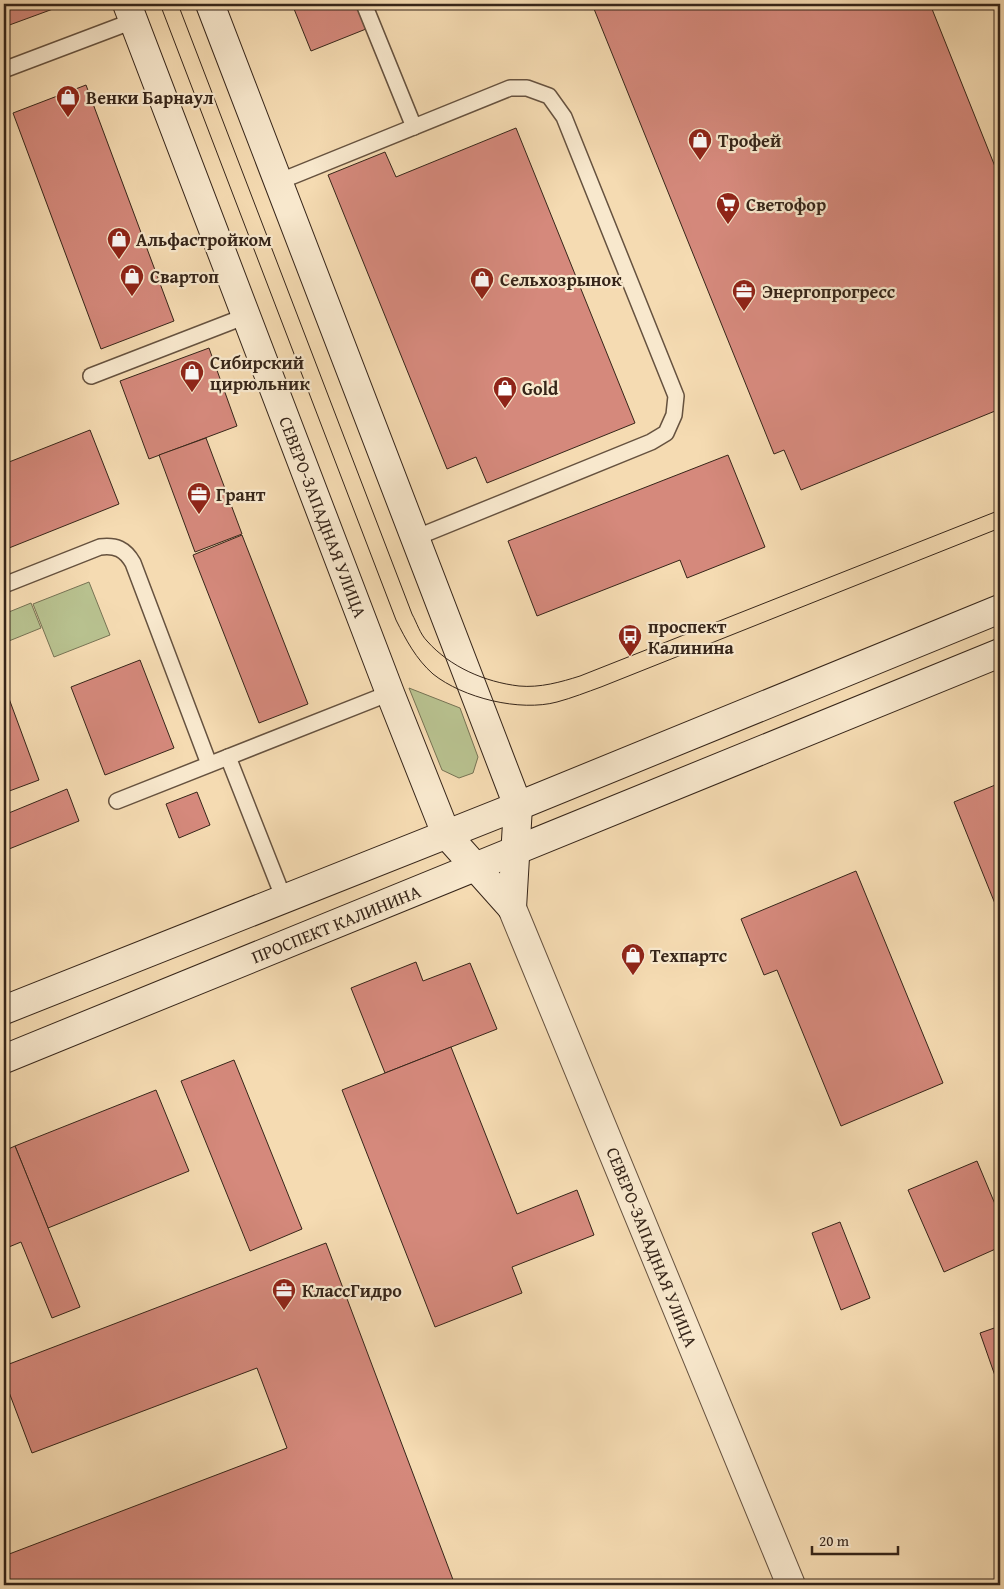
<svg xmlns="http://www.w3.org/2000/svg" width="1004" height="1589" font-family="'Gentium Book Plus',serif">
	<rect width="100%" height="100%" fill="#f5dbb2"/>
	<filter id="stains"><feTurbulence type="fractalNoise" baseFrequency=".004" numOctaves="4"/><feColorMatrix values="0 0 0 0 .2 0 0 0 0 .09 0 0 0 0 .02 0 0 0 .5 -.17"/></filter>
	<radialGradient id="worn" r=".72"><stop offset=".6" stop-color="#630" stop-opacity="0"/><stop offset="1" stop-color="#630" stop-opacity=".3"/></radialGradient>
	<g fill="#b8c18f" stroke="#777354">
		<polygon points="89,582 110,635 54,657 33,604"/>
		<polygon points="31,603 41,628 4,643 4,614"/>
		<polygon points="409,688 460,708 478,757 473,773 459,778 442,770"/>
	</g>
	<g fill="#d5897c" stroke="#362519">
		<polygon points="4,4 51,4 53,9 4,27"/>
		<polygon points="292,4 356,4 366,29 311,51"/>
		<polygon points="592,4 930,4 1000,179 1000,409 801,490 784,450 774,454"/>
		<polygon points="86,85 174,321 101,349 13,113"/>
		<polygon points="516,128 635,423 487,483 476,457 447,469 328,175 385,152 396,177"/>
		<polygon points="209,348 237,426 149,459 120,381"/>
		<polygon points="90,430 119,504 4,550 4,464"/>
		<polygon points="206,438 242,534 195,552 159,455"/>
		<polygon points="728,455 765,547 687,578 680,560 537,616 508,541"/>
		<polygon points="242,535 308,704 259,723 193,555"/>
		<polygon points="140,660 174,748 105,775 71,687"/>
		<polygon points="4,685 39,780 4,793"/>
		<polygon points="1000,783 1000,916 954,802"/>
		<polygon points="67,789 79,821 4,851 4,815"/>
		<polygon points="197,792 210,825 179,838 166,804"/>
		<polygon points="856,871 943,1083 841,1126 777,970 764,975 741,919"/>
		<polygon points="416,962 423,981 470,963 497,1029 385,1073 351,988"/>
		<polygon points="451,1047 517,1214 577,1190 594,1235 512,1267 522,1293 435,1327 342,1090"/>
		<polygon points="234,1060 302,1229 250,1251 181,1081"/>
		<polygon points="156,1090 189,1171 48,1228 15,1146"/>
		<polygon points="15,1146 80,1307 52,1318 21,1242 4,1249 4,1151"/>
		<polygon points="977,1161 1000,1216 1000,1247 944,1272 908,1190"/>
		<polygon points="840,1222 870,1298 841,1310 812,1233"/>
		<polygon points="326,1243 455,1585 4,1585 4,1556 287,1448 257,1368 32,1453 4,1379 4,1366"/>
		<polygon points="4,1262 8,1272 4,1274"/>
		<polygon points="1000,1326 1000,1390 980,1333"/>
	</g>
	<g fill="none" stroke-linecap="round" stroke-linejoin="round">
		<g stroke="#66523f" stroke-width="18">
			<g id="lane">
				<polyline points="364,4 414,127"/>
				<polyline points="6,69 133,21"/>
				<polyline points="278,182 510,88 527,88 549,96 564,117 676,396 674,415 666,433 651,442 415,538"/>
				<polyline points="91,376 246,316"/>
				<path d="M 4,585 L 100,547 C 116,545 125,549 133,563 L 209,764"/>
				<polyline points="228,757 284,899"/>
				<polyline points="117,801 390,693"/>
			</g>
		</g>
		<g stroke="#66523f" stroke-width="30">
			<polyline id="street" points="512,908 791,1585"/>
		</g>
		<g stroke="#362519" stroke-width="30">
			<g id="secondary">
				<polyline points="127,4 390,693 446,834 512,908"/>
				<polyline points="210,4 518,806 512,908"/>
				<polyline points="4,1010 518,806 1000,609"/>
				<polyline points="4,1059 1000,653"/>
			</g>
		</g>
		<use href="#lane" stroke="#f8e8cd" stroke-width="15"/>
		<use href="#street" stroke="#f8e8cd" stroke-width="28"/>
		<use href="#secondary" stroke="#f8e8cd" stroke-width="28"/>
		<g stroke="#362519" stroke-width="1">
			<path d="M 160,4 L 396,620 C 406,640 416,659 433,674 C 463,698 520,712 557,702 C 572,698 587,692 601,687 L 1000,528"/>
			<path d="M 178,4 L 412,614 C 417,623 420,634 427,641 C 450,667 485,682 519,686 C 540,688 561,682 580,676 L 1000,510"/>
		</g>
	</g>
	<defs>
		<g id="shop-pin" transform="scale(1.25)"><path d="M0 17L-7.5 6A9.5 9.5 0 1 1 7.5 6Z" fill="#8f2418" stroke="#f8e8cd"/><path d="M-5-2.5h2.3a2.7 3.5 0 0 1 5.4 0H5L5.5 6h-11ZM-1.5-2.5h3a1.5 2.3 0 0 0-3 0Z" fill="#fff"/></g>
		<g id="supermarket-pin" transform="scale(1.25)"><path d="M0 17L-7.5 6A9.5 9.5 0 1 1 7.5 6Z" fill="#8f2418" stroke="#f8e8cd"/><path d="M-6-5.5h2.5l.6 2H6L4.5 2H-2.5L-4.4-4H-6ZM-1.5 3.2a1.3 1.3 0 1 0 .1 0ZM3 3.2a1.3 1.3 0 1 0 .1 0Z" fill="#fff"/></g>
		<g id="office-pin" transform="scale(1.25)"><path d="M0 17L-7.5 6A9.5 9.5 0 1 1 7.5 6Z" fill="#8f2418" stroke="#f8e8cd"/><path d="M-6-3h4V-5.5h4V-3h4V5H-6ZM-1-4.5V-3h2v-1.5ZM-6 0V1H6V0Z" fill="#fff"/></g>
		<g id="bus-pin" transform="scale(1.25)"><path d="M0 17L-7.5 6A9.5 9.5 0 1 1 7.5 6Z" fill="#8f2418" stroke="#f8e8cd"/><path d="M-5-6H5V4H4V6H2V4H-2V6H-4V4H-5ZM-3.5-4V0h7V-4ZM-3.5 1.2v1.5H-2V1.2ZM2 1.2v1.5H3.5V1.2Z" fill="#fff"/></g>
	</defs>
	<g fill-rule="evenodd">
		<use href="#shop-pin" x="68" y="97"/>
		<use href="#shop-pin" x="700" y="140"/>
		<use href="#supermarket-pin" x="728" y="204"/>
		<use href="#shop-pin" x="119" y="239"/>
		<use href="#shop-pin" x="132" y="276"/>
		<use href="#shop-pin" x="482" y="279"/>
		<use href="#office-pin" x="744" y="291"/>
		<use href="#shop-pin" x="192" y="372"/>
		<use href="#shop-pin" x="505" y="388"/>
		<use href="#office-pin" x="199" y="494"/>
		<use href="#bus-pin" x="630" y="636"/>
		<use href="#shop-pin" x="633" y="955"/>
		<use href="#office-pin" x="284" y="1290"/>
	</g>
	<g text-anchor="middle" dominant-baseline="central" stroke-width="4.5" stroke-linejoin="round" paint-order="stroke">
		<g font-size="18" font-weight="bold" fill="#362519" stroke="#f8e8cd" text-anchor="start">
			<text x="86" y="97">Венки Барнаул</text>
			<text x="718" y="140">Трофей</text>
			<text x="746" y="204">Светофор</text>
			<text x="136" y="239">Альфастройком</text>
			<text x="150" y="276">Свартоп</text>
			<text x="500" y="279">Сельхозрынок</text>
			<text x="762" y="291">Энергопрогресс</text>
			<text x="210" y="362">Сибирский<tspan x="210" dy="21">цирюльник</tspan></text>
			<text x="522" y="388">Gold</text>
			<text x="216" y="494">Грант</text>
			<text x="648" y="626">проспект<tspan x="648" dy="21">Калинина</tspan></text>
			<text x="650" y="955">Техпартс</text>
			<text x="302" y="1290">КлассГидро</text>
		</g>
		<g font-size="18" fill="#362519" stroke="#f8e8cd">
			<text transform="translate(323 517) rotate(69)">СЕВЕРО-ЗАПАДНАЯ УЛИЦА</text>
			<text transform="translate(336 924) rotate(-22)">ПРОСПЕКТ КАЛИНИНА</text>
			<text transform="translate(652 1247) rotate(68)">СЕВЕРО-ЗАПАДНАЯ УЛИЦА</text>
		</g>
	</g>
	<rect width="1004" height="1589" fill="none" stroke="#f5dbb2" stroke-width="20"/>
	<rect x="5" y="5" width="994" height="1579" fill="none" stroke="#362519" stroke-width="2.5"/>
	<rect x="10" y="10" width="984" height="1569" fill="none" stroke="#362519"/>
	<path d="M812 1546v8h86v-8" fill="none" stroke="#362519" stroke-width="2.5"/>
	<text x="819" y="1546" font-size="15" fill="#362519" stroke="#f8e8cd" stroke-width="4" paint-order="stroke">20 m</text>
	<rect width="100%" height="100%" filter="url(#stains)"/>
	<rect width="100%" height="100%" fill="url(#worn)"/>
</svg>
